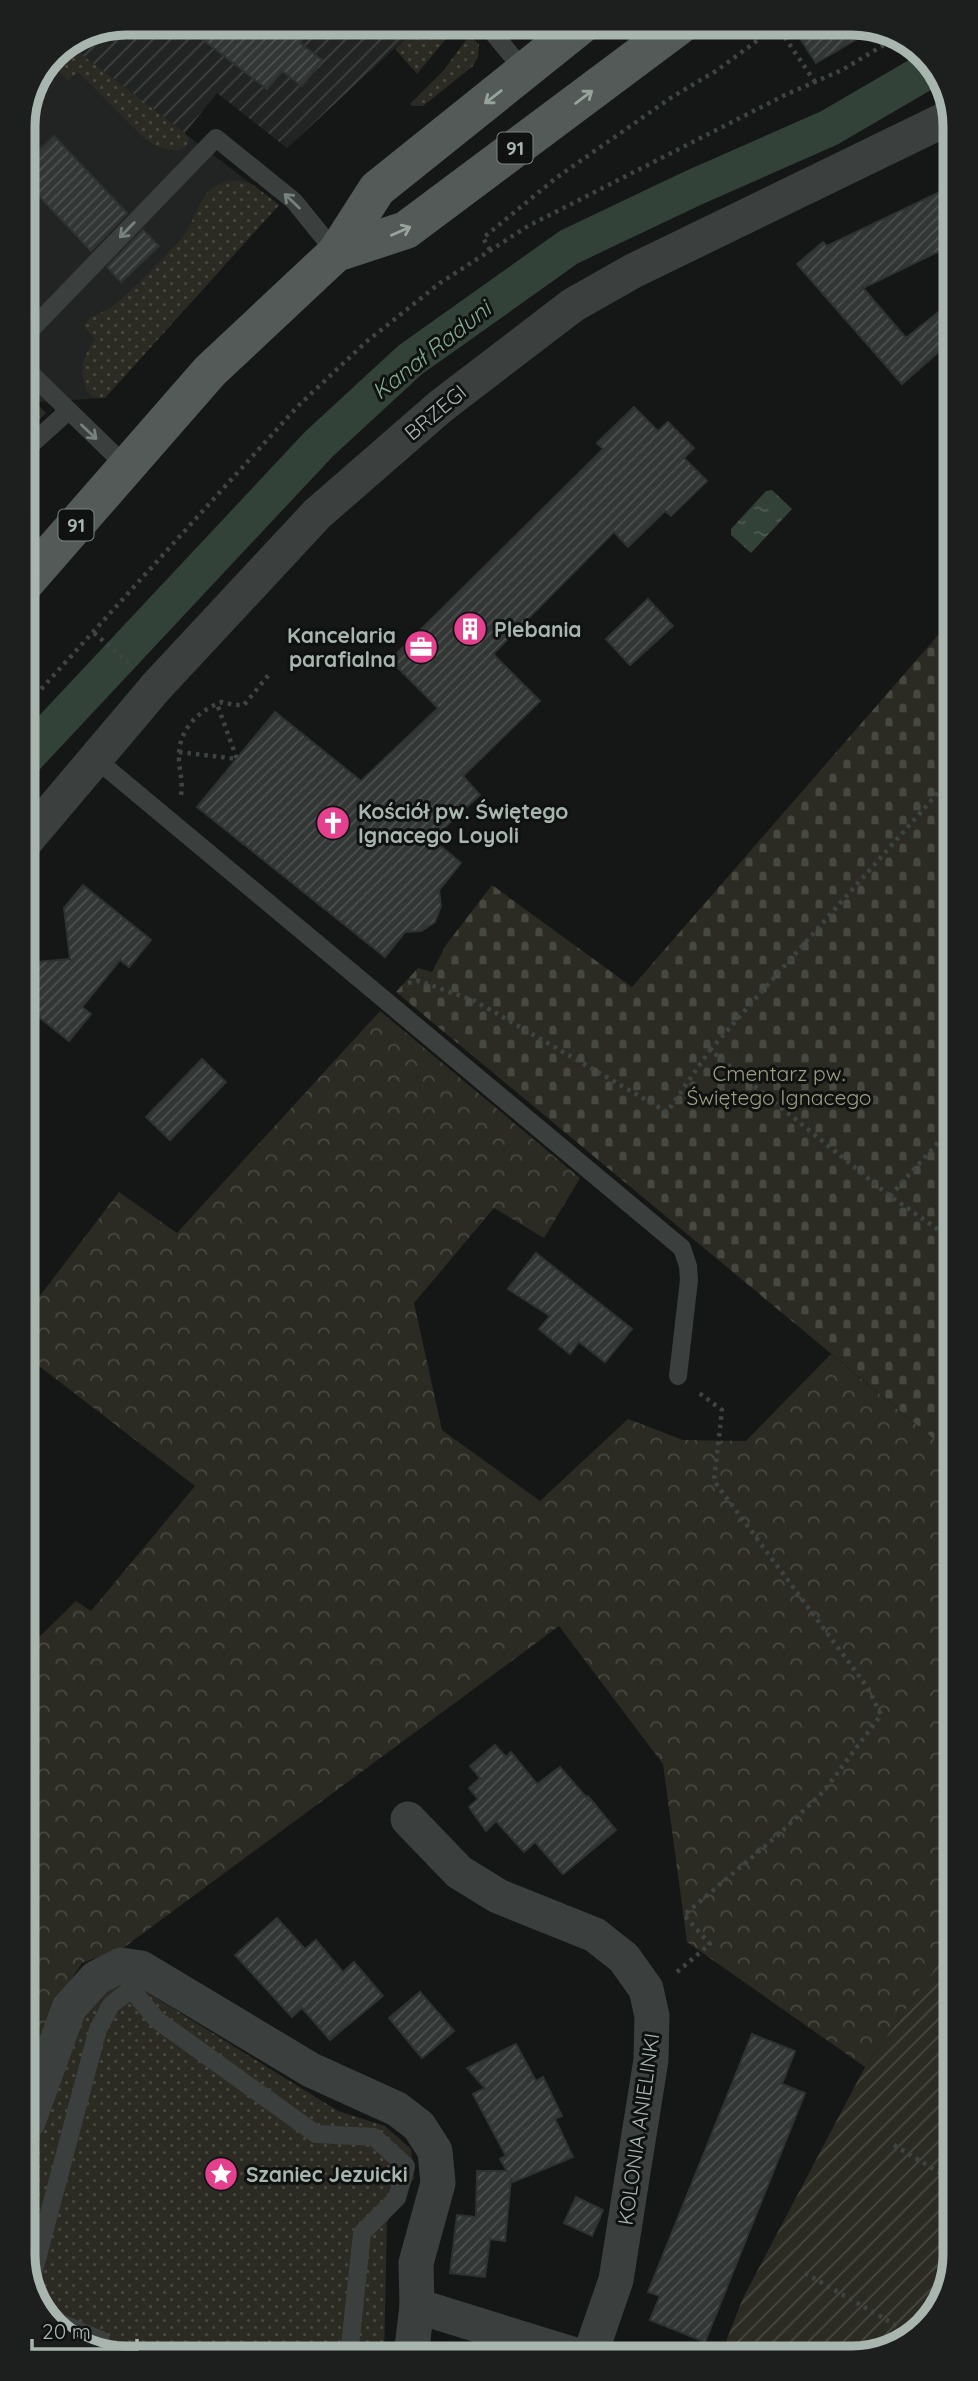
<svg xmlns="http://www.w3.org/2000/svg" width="978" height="2381" font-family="Quicksand,sans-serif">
	<defs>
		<pattern id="industrial-furrows" width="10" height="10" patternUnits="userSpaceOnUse" patternTransform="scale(1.75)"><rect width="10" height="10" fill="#212423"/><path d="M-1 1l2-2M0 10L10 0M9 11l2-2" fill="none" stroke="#3e4240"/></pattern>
		<pattern id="grass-dots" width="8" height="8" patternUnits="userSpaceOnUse" patternTransform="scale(1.75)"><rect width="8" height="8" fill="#2b2b23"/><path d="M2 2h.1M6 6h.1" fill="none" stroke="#474840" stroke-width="1.8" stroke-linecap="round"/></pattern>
		<pattern id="forest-crowns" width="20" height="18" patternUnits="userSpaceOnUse" patternTransform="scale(1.75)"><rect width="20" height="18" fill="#2b2b23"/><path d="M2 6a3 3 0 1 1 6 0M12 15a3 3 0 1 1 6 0" fill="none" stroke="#474840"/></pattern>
		<pattern id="cemetery-stones" width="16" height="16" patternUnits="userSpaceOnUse" patternTransform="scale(1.75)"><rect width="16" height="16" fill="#2b2b23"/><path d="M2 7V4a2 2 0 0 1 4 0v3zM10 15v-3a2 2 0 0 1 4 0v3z" fill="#474840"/></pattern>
		<pattern id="garden-furrows" width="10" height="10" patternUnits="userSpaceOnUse" patternTransform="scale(1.75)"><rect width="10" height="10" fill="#2b2b23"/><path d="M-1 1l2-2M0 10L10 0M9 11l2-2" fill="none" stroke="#474840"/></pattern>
		<pattern id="water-ripples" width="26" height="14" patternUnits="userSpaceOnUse" patternTransform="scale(1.75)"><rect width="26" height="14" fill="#334238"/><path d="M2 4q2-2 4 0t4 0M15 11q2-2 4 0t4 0" fill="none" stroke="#4e5b52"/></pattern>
		<pattern id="building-hatch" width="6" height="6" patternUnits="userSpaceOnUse" patternTransform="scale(1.75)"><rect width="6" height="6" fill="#323635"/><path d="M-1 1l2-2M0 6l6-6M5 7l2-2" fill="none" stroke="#4d5150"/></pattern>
	</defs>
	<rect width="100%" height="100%" fill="#151716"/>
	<polygon fill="#212423" points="70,46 279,205 105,398 24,403 23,119 53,53"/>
	<polygon fill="url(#industrial-furrows)" points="126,23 422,23 287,148 217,93 185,133 70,46"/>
	<g fill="url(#grass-dots)">
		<polygon points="422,23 459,23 417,74 395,49"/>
		<polygon points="469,36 479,44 478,57 473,66 423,106 412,106 410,104 443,71"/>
		<path d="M 70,46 L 185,133 L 189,140 L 185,148 C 169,153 157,148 144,138 L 78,72 L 68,80 L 49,61 L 53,53 Z"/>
		<path d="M 235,180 L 252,184 L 279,205 L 105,398 L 92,397 C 76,379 82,357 95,339 L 84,326 C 92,313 103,314 114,305 C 137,286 160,262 180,240 C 202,216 194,186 235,180 Z"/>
		<polygon points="24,391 46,413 35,424 24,413"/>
		<polygon points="134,1981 153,1996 338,2111 385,2126 411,2149 414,2178 387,2222 384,2356 119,2358 63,2337 28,2288 28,2170 79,2015 108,1983"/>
	</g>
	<polygon fill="url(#forest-crowns)" points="380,1011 580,1178 544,1238 494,1208 414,1303 442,1430 540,1501 628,1419 683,1440 746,1441 831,1354 953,1455 954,1942 865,2067 687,1942 663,1764 559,1626 123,1948 82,1963 53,2007 28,2069 27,1649 76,1601 91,1611 195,1486 26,1356 26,1314 119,1192 177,1233"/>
	<polygon fill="url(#cemetery-stones)" points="946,626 951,631 953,1455 396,992 418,968 432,972 446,945 492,885 632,987"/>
	<polygon fill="url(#garden-furrows)" points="954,1942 955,2256 934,2318 885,2353 721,2354 743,2298 865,2067"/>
	<polygon fill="url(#water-ripples)" points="772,490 792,509 751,553 731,535 731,529 766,491"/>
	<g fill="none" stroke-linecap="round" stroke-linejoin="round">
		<polyline stroke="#334238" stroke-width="37" points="24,759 319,444 410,360 569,247 693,188 829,128 932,68"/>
	</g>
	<g fill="url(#building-hatch)" stroke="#2f3232" stroke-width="2">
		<polygon points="181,23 315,23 300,43 322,60 302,86 282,71 267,89"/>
		<polygon points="790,23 859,23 874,29 816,63"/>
		<polygon points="54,136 127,213 91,251 23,179 23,166"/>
		<polygon points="950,187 950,246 863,288 906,338 950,303 951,341 902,384 797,264 823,242 827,246"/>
		<polygon points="143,230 159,246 121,282 107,267"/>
		<polygon points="634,407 658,431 668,422 694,448 684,458 707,481 671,516 665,511 628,547 614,532 493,654 540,701 463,776 480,795 432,839 461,863 439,890 441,906 435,922 421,931 405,932 385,957 197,807 275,712 361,781 438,708 390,660 603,449 597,443"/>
		<polygon points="648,599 673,626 630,665 606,639"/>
		<polygon points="83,885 151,940 129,967 120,960 82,1007 91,1014 69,1041 25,1006 25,963 70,959 64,908"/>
		<polygon points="202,1059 226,1082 170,1140 146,1117"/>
		<polygon points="536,1253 632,1329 605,1362 579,1342 570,1354 539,1329 550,1316 508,1289"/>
		<polygon points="495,1745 506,1757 511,1752 537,1784 560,1767 586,1797 588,1796 616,1830 563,1874 535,1842 524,1852 496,1821 486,1831 469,1807 478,1799 469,1788 480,1778 470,1766"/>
		<polygon points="277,1918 305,1949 316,1940 343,1972 354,1962 383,1996 330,2040 302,2008 292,2017 235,1955"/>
		<polygon points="420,1992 454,2031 422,2058 389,2018"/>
		<polygon points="752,2034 795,2051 782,2084 805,2093 705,2342 650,2320 660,2296 648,2292"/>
		<polygon points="516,2044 536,2081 543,2077 562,2116 555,2119 573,2157 513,2182 511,2179 505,2241 490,2239 485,2277 450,2273 457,2215 476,2217 477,2171 507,2171 500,2159 506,2156 473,2094 485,2088 467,2068"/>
		<polygon points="576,2197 603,2210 592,2236 564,2223"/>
	</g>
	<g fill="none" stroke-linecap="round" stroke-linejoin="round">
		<g stroke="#3e4442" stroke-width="4.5" stroke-dasharray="3.5 5" stroke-linecap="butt">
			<polyline points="775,23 815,82"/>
			<polyline points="490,250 483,238 556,178 672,97 716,71 777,26"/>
			<polyline points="94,633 130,664"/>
			<polyline points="24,708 298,406 366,342 440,283 528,226 785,95 842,70 897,37"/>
			<polyline points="179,752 237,759 217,704"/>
			<path d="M 181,795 C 183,782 180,773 179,761 C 177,732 196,711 222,702 L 234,705 L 244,705 L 271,672"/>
			<polyline points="408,983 419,981 475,1001 667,1112 710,1050 890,1196 953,1240"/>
			<polyline points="710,1050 952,777"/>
			<polyline points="890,1196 952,1127"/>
			<polyline points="677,1972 710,1944 684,1915 778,1835 823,1792 881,1715 868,1688 714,1481 722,1410 698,1392"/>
			<polyline points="894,2145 955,2182"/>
			<polyline points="805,2273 911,2334"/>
		</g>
		<g stroke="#3b403f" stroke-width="18">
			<polyline points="485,23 525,72"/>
			<polyline points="23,338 216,138 294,201 336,253"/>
			<polyline points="24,367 127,467"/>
			<polyline points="24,451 67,412"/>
			<polyline points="96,759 682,1248 688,1266 689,1280 678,1376"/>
			<polyline points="29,2289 98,2029 111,2005 131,1989 157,2020 316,2134 374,2137 406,2166 397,2198 362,2233 349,2356"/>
			<polyline points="49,2318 101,2340"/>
		</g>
		<g stroke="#3b403f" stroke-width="35">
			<polyline points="25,842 156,687 317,514 441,406 573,305 633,271 950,117"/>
			<polyline points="408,1819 459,1872 498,1896 595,1935 624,1958 646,1989 652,2016 651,2060 633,2172 616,2280 590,2355"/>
			<polyline points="28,2122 69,2008 96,1978 121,1965 141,1968 311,2070 397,2109 419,2126 435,2151 438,2183 416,2263 417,2306 575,2355"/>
			<polyline points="411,2356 417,2306"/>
		</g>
		<g stroke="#535a57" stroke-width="38">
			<polyline points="336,253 406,230 683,23"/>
			<polyline points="24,584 210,371 336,253 377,189 584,23"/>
		</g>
	</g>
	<defs><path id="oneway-shaft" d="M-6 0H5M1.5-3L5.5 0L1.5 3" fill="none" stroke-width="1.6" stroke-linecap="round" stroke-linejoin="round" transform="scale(1.75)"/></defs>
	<g stroke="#97a49d">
		<use href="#oneway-shaft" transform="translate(493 97) rotate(142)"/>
		<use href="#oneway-shaft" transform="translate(584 97) rotate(-37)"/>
		<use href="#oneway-shaft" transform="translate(401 231) rotate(-24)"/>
	</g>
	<g stroke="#77817d">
		<use href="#oneway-shaft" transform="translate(292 201) rotate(-136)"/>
		<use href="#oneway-shaft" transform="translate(127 230) rotate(134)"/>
		<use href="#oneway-shaft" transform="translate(89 432) rotate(43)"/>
	</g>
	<defs>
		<g id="building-disc" transform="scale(1.75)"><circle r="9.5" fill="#e4408e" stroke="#101211"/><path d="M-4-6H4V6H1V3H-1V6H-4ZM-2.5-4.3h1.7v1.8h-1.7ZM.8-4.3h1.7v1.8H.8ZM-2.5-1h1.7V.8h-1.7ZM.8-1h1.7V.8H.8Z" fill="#fff"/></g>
		<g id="office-disc" transform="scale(1.75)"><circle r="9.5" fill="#e4408e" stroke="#101211"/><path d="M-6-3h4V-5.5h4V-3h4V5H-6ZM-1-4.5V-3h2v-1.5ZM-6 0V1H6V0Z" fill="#fff"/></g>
		<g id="church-disc" transform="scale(1.75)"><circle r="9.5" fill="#e4408e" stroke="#101211"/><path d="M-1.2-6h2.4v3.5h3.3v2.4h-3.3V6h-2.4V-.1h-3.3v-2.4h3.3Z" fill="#fff"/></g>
		<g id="sight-disc" transform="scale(1.75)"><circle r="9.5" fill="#e4408e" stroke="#101211"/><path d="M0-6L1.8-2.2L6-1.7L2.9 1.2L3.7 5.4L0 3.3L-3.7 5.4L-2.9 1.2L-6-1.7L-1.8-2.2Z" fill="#fff"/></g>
	</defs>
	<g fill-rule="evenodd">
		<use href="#building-disc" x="470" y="629"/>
		<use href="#office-disc" x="421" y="647"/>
		<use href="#church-disc" x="333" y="823"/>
		<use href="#sight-disc" x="221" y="2174"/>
	</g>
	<g text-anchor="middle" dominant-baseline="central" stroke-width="6" stroke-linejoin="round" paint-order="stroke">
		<g fill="#101211" stroke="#7a8580" stroke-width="2">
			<rect x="497.5" y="132.5" width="35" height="31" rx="5"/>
			<rect x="58.5" y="509.5" width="35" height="31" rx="5"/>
		</g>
		<g font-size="19" font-weight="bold" fill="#a8b6af">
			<text x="515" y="148">91</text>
			<text x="76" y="525">91</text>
		</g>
		<g font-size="21" fill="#a8b6af" stroke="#101211">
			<text transform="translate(435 412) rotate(-40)">BRZEGI</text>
			<text transform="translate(638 2129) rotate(-82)">KOLONIA ANIELINKI</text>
		</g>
		<g font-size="21" font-weight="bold" fill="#a8b6af" stroke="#101211" text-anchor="start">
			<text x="494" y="629">Plebania</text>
			<text x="396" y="635" text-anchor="end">Kancelaria<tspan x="396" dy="24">parafialna</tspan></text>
			<text x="358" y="811">Kościół pw. Świętego<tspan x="358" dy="24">Ignacego Loyoli</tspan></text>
			<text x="246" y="2174">Szaniec Jezuicki</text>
		</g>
		<g font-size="21" fill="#9f9d80" stroke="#101211">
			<text x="779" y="1073">Cmentarz pw.<tspan x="779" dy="24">Świętego Ignacego</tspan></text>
		</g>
		<g font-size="23" font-style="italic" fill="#81ae90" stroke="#101211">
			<text transform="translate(431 350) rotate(-38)">Kanał Raduni</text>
		</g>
	</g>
	<path d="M0 0H978V2381H0ZM126 35H852A91 91 0 0 1 943 126V2255A91 91 0 0 1 852 2346H126A91 91 0 0 1 35 2255V126A91 91 0 0 1 126 35Z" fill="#1c1f1e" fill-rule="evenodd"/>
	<path fill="none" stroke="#a8b6af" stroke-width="9" d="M126 35H852A91 91 0 0 1 943 126V2255A91 91 0 0 1 852 2346H126A91 91 0 0 1 35 2255V126A91 91 0 0 1 126 35Z"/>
	<path d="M32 2339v10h105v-10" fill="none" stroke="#a8b6af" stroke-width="3.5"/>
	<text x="42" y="2339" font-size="21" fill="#a8b6af" stroke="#101211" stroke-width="5" paint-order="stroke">20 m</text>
</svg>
